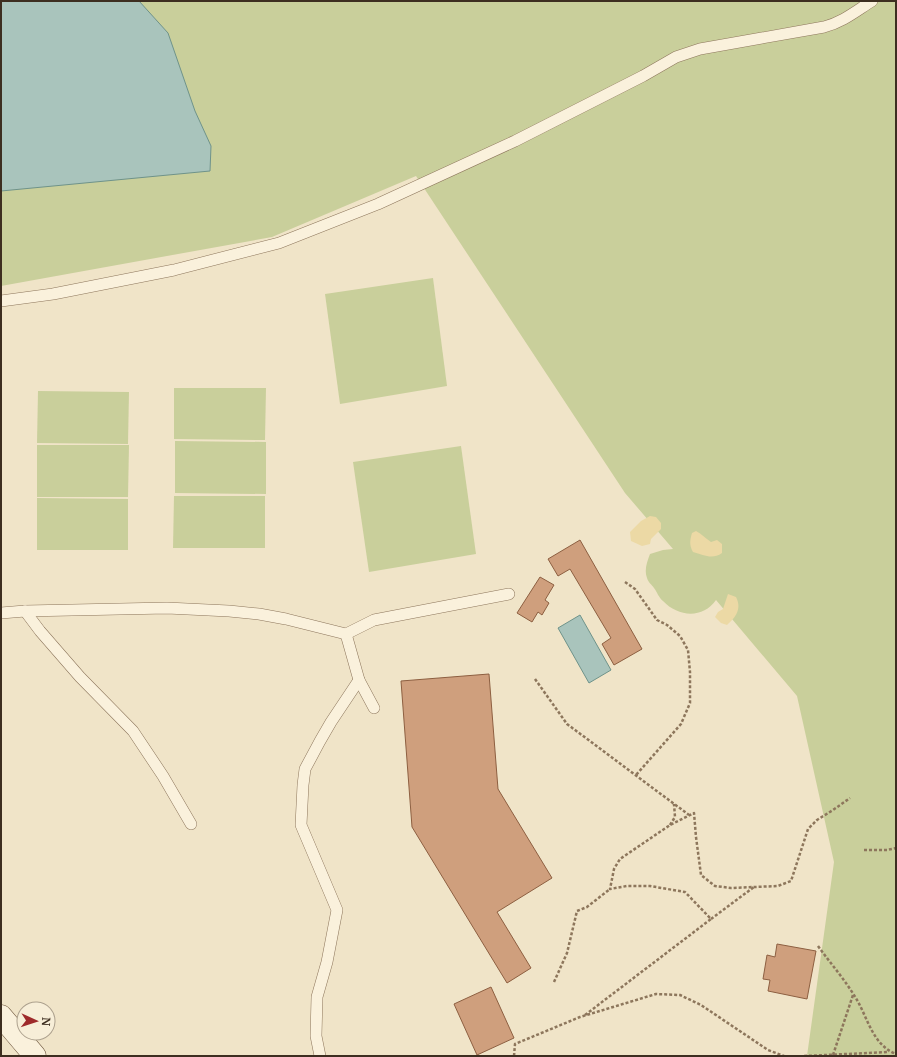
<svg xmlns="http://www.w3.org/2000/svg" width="897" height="1057" font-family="Merriweather,serif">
	<rect width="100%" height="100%" fill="#f0e4c8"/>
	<g fill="#c9cf9b">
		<path d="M 1,1 L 896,1 L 896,1056 L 807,1056 L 834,862 L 797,696 L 716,600 C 703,619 678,617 663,601 C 659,598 657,592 654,588 C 652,585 648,582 647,578 C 644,570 647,562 650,554 L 663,550 L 673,549 L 625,493 L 416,176 L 272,237 L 1,286 Z"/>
		<polygon points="433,278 447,386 340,404 325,294"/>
		<polygon points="174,388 266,388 265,440 174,439"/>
		<polygon points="38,391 129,392 128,444 37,443"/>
		<polygon points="175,441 266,442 266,494 175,493"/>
		<polygon points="37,445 129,445 128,497 37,497"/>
		<polygon points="461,446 476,554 369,572 353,462"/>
		<polygon points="174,496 265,496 265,548 173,548"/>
		<polygon points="37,498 128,499 128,550 37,550"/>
	</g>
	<g fill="#ecd9a5">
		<polygon points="650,516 656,517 661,523 661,529 651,539 650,544 642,546 631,541 630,532 641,521"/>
		<path d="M 696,531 C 702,534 705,538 711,542 L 717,540 L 722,544 L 722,553 C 712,560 704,555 693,552 C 689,545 690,540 692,533 Z"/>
		<path d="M 728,594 L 736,597 C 742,609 736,617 727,625 L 721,623 L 715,617 L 718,612 L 723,609 Z"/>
	</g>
	<g fill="#a9c4bc" stroke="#6f938a">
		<polygon points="1,1 139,1 168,33 195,111 211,146 210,171 1,191"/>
		<polygon points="580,615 611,670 589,683 558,628"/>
	</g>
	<g fill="#cf9f7d" stroke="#8d5f41">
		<polygon points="580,540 642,649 614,665 602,644 611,638 570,569 558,576 548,559"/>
		<polygon points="540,577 554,585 545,600 549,603 542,615 538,612 532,622 517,613"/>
		<polygon points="489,674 498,789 552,878 497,912 531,968 507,983 412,827 401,681"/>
		<polygon points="777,944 816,951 807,999 768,991 770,980 763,979 767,955 775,957"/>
		<polygon points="491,987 514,1038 477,1055 454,1004"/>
	</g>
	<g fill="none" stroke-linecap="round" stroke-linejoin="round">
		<g stroke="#8d765c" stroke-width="12">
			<g id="lane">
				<path d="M 1,301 L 53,294 L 174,270 L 279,243 L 378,204 L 515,141 L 643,76 L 676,57 L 700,49 L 824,27 C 843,22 856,11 872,1"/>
				<polyline points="25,611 40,631 80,677 133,731 163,776 191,824"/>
				<polyline points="1,613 25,611 167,608 229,611 259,614 286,619 346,634 374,620 509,594"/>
				<polyline points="346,634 359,680 374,708"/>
				<polyline points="320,1056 316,1036 317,997 327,962 337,910 301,825 303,785 305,769 320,741 331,722 359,680"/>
			</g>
		</g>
		<g stroke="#6f573f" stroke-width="23">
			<polyline id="secondary" points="1,1016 35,1056"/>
		</g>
		<g stroke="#8d765c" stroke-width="2.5" stroke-dasharray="3 2" stroke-linecap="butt">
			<polyline points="625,582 635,589 657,620 667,625 680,636 688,650 690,672 690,703 681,724 636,775"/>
			<polyline points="535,679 567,724 689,815"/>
			<polyline points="670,825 675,817 674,804"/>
			<polyline points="864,850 887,850 896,848"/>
			<polyline points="711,919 754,887"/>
			<path d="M 818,946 C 831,964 846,981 857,1000 C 868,1019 873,1045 896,1054"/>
			<polyline points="554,982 567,953 577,911 587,907 610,889"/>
			<polyline points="585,1015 711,919 685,892 650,886 627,886 610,889 614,869 620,859 670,825 694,813 696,837 701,875 715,886 731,888 778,886 791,881 808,829 817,820 833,810 850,798"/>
			<polyline points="833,1055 853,995"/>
			<polyline points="514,1056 515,1044 580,1017 656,994 680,995 701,1005 768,1050 784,1056"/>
			<polyline points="804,1056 889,1052"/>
		</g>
		<use href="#lane" stroke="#faf1dc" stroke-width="11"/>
		<use href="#secondary" stroke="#faf1dc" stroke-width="22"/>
	</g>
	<rect width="897" height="1057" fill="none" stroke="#3d2e20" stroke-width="4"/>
	<g transform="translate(36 1021) rotate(93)"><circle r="19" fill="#f7eed8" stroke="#ada18e"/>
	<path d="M0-3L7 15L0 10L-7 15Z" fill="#9e2a2b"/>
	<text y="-6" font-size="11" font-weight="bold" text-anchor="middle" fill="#3d2e20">N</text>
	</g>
</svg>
